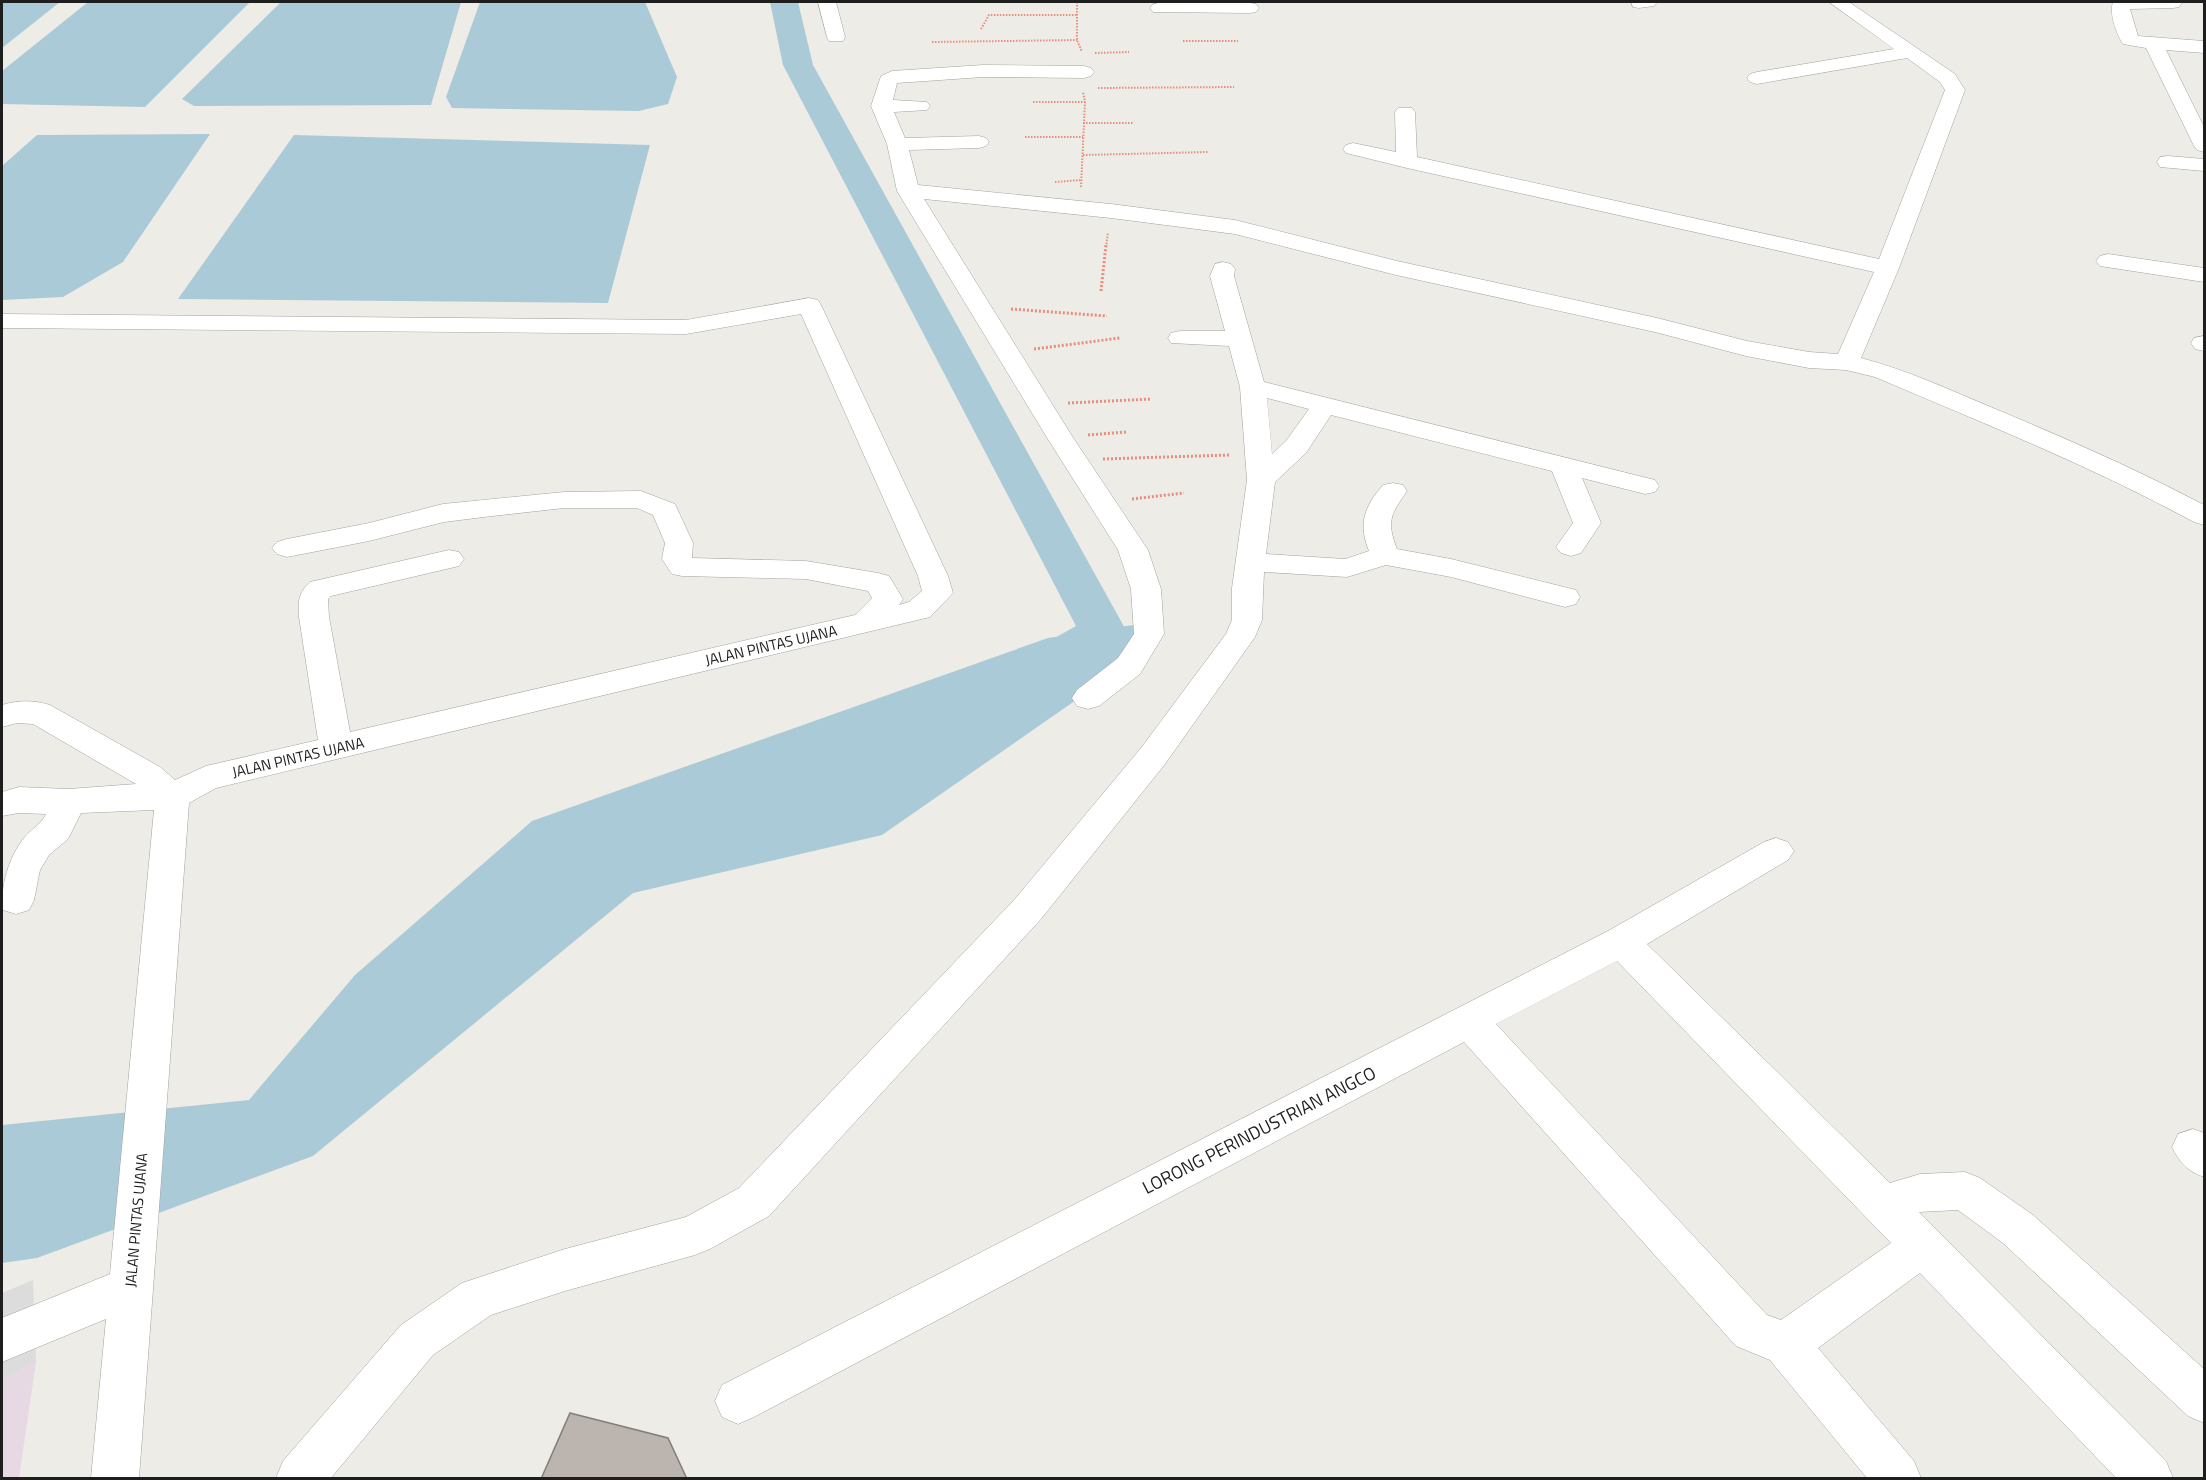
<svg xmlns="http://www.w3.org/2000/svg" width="2206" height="1480" font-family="'Titillium Web',sans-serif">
	<rect width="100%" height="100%" fill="#eeece6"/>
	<polygon fill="#dcdcdc" points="33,1280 36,1362 2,1380 2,1293"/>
	<polygon fill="#e6d9e3" points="36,1362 19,1478 2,1478 2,1380"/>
	<g fill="#abcad7">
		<polygon points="2,2 60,2 2,48"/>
		<polygon points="88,2 250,2 145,107 2,104 2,71"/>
		<polygon points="281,2 461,2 431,105 194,106 182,99"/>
		<polygon points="480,2 645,2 677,77 668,104 639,111 452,108 446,97"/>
		<polygon points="210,134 123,262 63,297 2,300 2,166 37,135"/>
		<polygon points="294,135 650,145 608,303 178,299"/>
		<polygon points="1146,623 1125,666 882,835 633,893 313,1156 37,1258 2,1263 2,1125 249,1100 355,975 532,821 1048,638"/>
	</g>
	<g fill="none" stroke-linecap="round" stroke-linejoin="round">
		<polygon fill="#abcad7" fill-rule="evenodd" points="770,2 798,2 813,65 1127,632 1120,643 1062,678 1044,683 1026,678 1019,666 1026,654 1076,626 783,65"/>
	</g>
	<polygon fill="#bbb4af" stroke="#837e7a" stroke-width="1.5" points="570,1413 668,1438 687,1479 541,1479"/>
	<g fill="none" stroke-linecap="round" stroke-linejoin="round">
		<g stroke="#a2a2a2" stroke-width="1">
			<g id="minor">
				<polygon points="818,2 836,2 845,37 843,41 829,41 827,37"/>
				<polygon points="1631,2 1657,2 1654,6 1639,8 1633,7"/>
				<path d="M 1829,2 L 1849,2 L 1955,74 L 1965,90 L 1899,268 L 1861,358 C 1907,370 1950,390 1993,408 C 2065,438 2136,469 2204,505 L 2204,525 L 2194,522 C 2091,466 1983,423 1875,377 L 1846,370 L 1809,368 L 1746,356 L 1655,332 L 1396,275 L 1235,234 L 1111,218 L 924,199 L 1072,436 L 1148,550 L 1161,589 L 1164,634 L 1140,674 L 1099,706 L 1088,709 L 1077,706 L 1072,698 L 1077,690 L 1118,658 L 1134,634 L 1131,589 L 1118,550 L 1046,436 L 897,191 L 887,144 L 871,106 L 881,76 L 892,71 L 983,65 L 1084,66 L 1091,68 L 1094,72 L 1091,76 L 1084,78 L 983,77 L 897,83 L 893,100 L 927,102 L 930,106 L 927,110 L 894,112 L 905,138 L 979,136 L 986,138 L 989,142 L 986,146 L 979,148 L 909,150 L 918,185 L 1111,204 L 1235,220 L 1397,261 L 1657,318 L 1747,341 L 1809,352 L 1838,354 L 1874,272 L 1407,168 L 1346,153 L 1343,149 L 1346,145 L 1353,143 L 1396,152 L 1395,112 L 1398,108 L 1412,108 L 1415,112 L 1417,157 L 1879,259 L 1945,90 L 1940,82 L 1907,58 L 1757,84 L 1750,82 L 1747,78 L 1750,74 L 1757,72 L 1894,49 Z"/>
				<path d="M 2113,2 L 2182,3 L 2179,7 L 2173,8 L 2130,9 L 2138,36 L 2204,41 L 2204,53 L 2166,50 L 2204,127 L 2204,152 L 2197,150 L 2194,146 L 2146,48 L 2123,44 C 2116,33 2109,14 2113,2 Z"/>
				<polygon points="1159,3 1250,3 1256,4 1259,8 1256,12 1250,13 1153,12 1150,8 1153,4"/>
				<polygon points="2168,156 2204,159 2204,171 2160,167 2157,162 2160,157"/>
				<polygon points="2108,254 2204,268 2204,282 2100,266 2096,261 2100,256"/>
				<path d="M 1223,262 L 1231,264 L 1235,269 L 1234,276 L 1264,382 L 1655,480 L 1659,486 L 1655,492 L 1645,494 L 1582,478 L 1601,523 L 1581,553 L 1571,556 L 1561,553 L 1556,547 L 1573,523 L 1552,471 L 1331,415 L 1306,453 L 1275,482 L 1266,554 L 1345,559 L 1369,551 C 1358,524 1364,507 1383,485 L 1393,483 L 1403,485 L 1407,491 C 1391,514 1386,521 1397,549 L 1451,559 L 1576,590 L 1580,597 L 1576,604 L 1565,607 L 1451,577 L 1386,565 L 1347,577 L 1264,572 L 1262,620 L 1255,637 L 1165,764 L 1041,919 L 769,1216 L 710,1249 L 695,1255 L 565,1291 L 491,1315 L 433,1355 L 331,1478 L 276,1478 L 283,1461 L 401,1325 L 462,1283 L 565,1249 L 686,1217 L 739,1188 L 1015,899 L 1141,748 L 1226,634 L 1232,620 L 1232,588 L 1247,480 L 1240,387 L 1229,346 L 1171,343 L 1168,338 L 1171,333 L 1180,331 L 1225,331 L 1210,276 L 1215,264 ZM 1267,398 L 1309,409 L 1286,441 L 1272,454 Z"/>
				<path d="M 809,298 L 818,300 L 821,305 L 948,576 L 953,593 L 930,617 L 216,788 L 189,803 L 139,1478 L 91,1478 L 106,1319 L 2,1362 L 2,1318 L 110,1274 L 154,810 L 81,813 L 68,839 L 49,855 L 40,870 L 34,900 L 29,910 L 16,914 L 3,910 C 0,886 9,857 24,838 C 31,829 41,825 46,814 L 19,813 L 2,816 L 2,792 L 19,787 L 69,789 L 136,784 L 33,724 L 17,723 L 2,727 L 2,705 C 19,700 33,700 50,705 L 160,767 L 175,780 L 206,766 L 318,740 L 299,617 C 298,601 298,594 310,582 L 449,550 L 459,552 L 464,559 L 459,566 L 331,596 L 328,599 L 329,617 L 350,732 L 855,615 L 872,598 L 868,591 L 806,579 L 682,576 L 672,574 L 662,559 L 665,543 L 653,515 L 637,508 L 564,508 L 484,517 L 444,522 L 369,541 L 287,557 L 277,554 L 272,548 L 277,542 L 287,539 L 369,523 L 443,504 L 564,492 L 641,491 L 675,504 L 693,543 L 692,558 L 806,561 L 878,573 L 889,576 L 903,599 L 899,605 L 909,602 L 922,591 L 918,576 L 801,314 L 686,334 L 2,328 L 2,314 L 686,320 Z"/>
				<polygon points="2204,336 2204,351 2195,349 2191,343 2194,338"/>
				<path d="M 1776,838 L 1788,842 L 1794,851 L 1788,860 L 1647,944 L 1890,1183 L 1920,1174 L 1965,1172 L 1980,1178 L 2033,1215 L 2204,1369 L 2204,1423 L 2188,1416 L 2003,1243 L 1958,1210 L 1919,1212 L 2166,1461 L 2173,1478 L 2116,1478 L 1920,1273 L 1818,1348 L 1914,1461 L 1921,1478 L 1867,1478 L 1770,1360 L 1736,1346 L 1464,1042 L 754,1417 L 738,1424 L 722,1417 L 715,1401 L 722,1385 L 1608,931 L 1764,842 ZM 1617,961 L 1891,1243 L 1781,1320 L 1767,1315 L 1496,1024 Z"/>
				<path d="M 2193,1129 L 2204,1133 L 2204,1177 C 2187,1171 2180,1163 2172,1147 L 2178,1134 Z"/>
			</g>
		</g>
		<g stroke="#e98d7c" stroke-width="2" stroke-dasharray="1.5 1.5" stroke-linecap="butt">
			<polyline points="1077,2 1077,40 1082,52"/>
			<polyline points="981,29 989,15 1076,15"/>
			<polyline points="1183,41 1238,41"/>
			<polyline points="932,42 1077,40"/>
			<polyline points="1095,53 1129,52"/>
			<polyline points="1098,88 1234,87"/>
			<polyline points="1033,102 1085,102"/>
			<polyline points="1083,123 1133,123"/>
			<polyline points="1025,137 1083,137"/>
			<polyline points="1083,155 1208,152"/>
			<polyline points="1055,182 1081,180"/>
			<polyline points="1081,187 1085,102 1083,92"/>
			<polyline points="1106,247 1108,232"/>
		</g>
		<g stroke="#e98d7c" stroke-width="3" stroke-dasharray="2 2" stroke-linecap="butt">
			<polyline points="1101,291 1106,245"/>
			<polyline points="1011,309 1107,316"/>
			<polyline points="1034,349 1120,338"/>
			<polyline points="1068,403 1151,399"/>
			<polyline points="1088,435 1126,432"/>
			<polyline points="1103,459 1230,455"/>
			<polyline points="1132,499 1184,493"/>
		</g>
		<use href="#minor" fill="#fff" fill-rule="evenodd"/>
	</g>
	<g text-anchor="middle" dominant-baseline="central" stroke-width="5" stroke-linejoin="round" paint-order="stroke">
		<g font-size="15" fill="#1e1e1e" stroke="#fff">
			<text transform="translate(771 645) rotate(-13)">JALAN PINTAS UJANA</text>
			<text transform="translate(298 757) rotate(-13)">JALAN PINTAS UJANA</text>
			<text transform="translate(136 1220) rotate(-85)">JALAN PINTAS UJANA</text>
		</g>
		<g font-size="18" fill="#1e1e1e" stroke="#fff">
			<text transform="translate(1259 1130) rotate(-27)">LORONG PERINDUSTRIAN ANGCO</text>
		</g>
	</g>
	<rect width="2206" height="1480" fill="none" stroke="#1e1e1e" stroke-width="6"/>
</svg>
